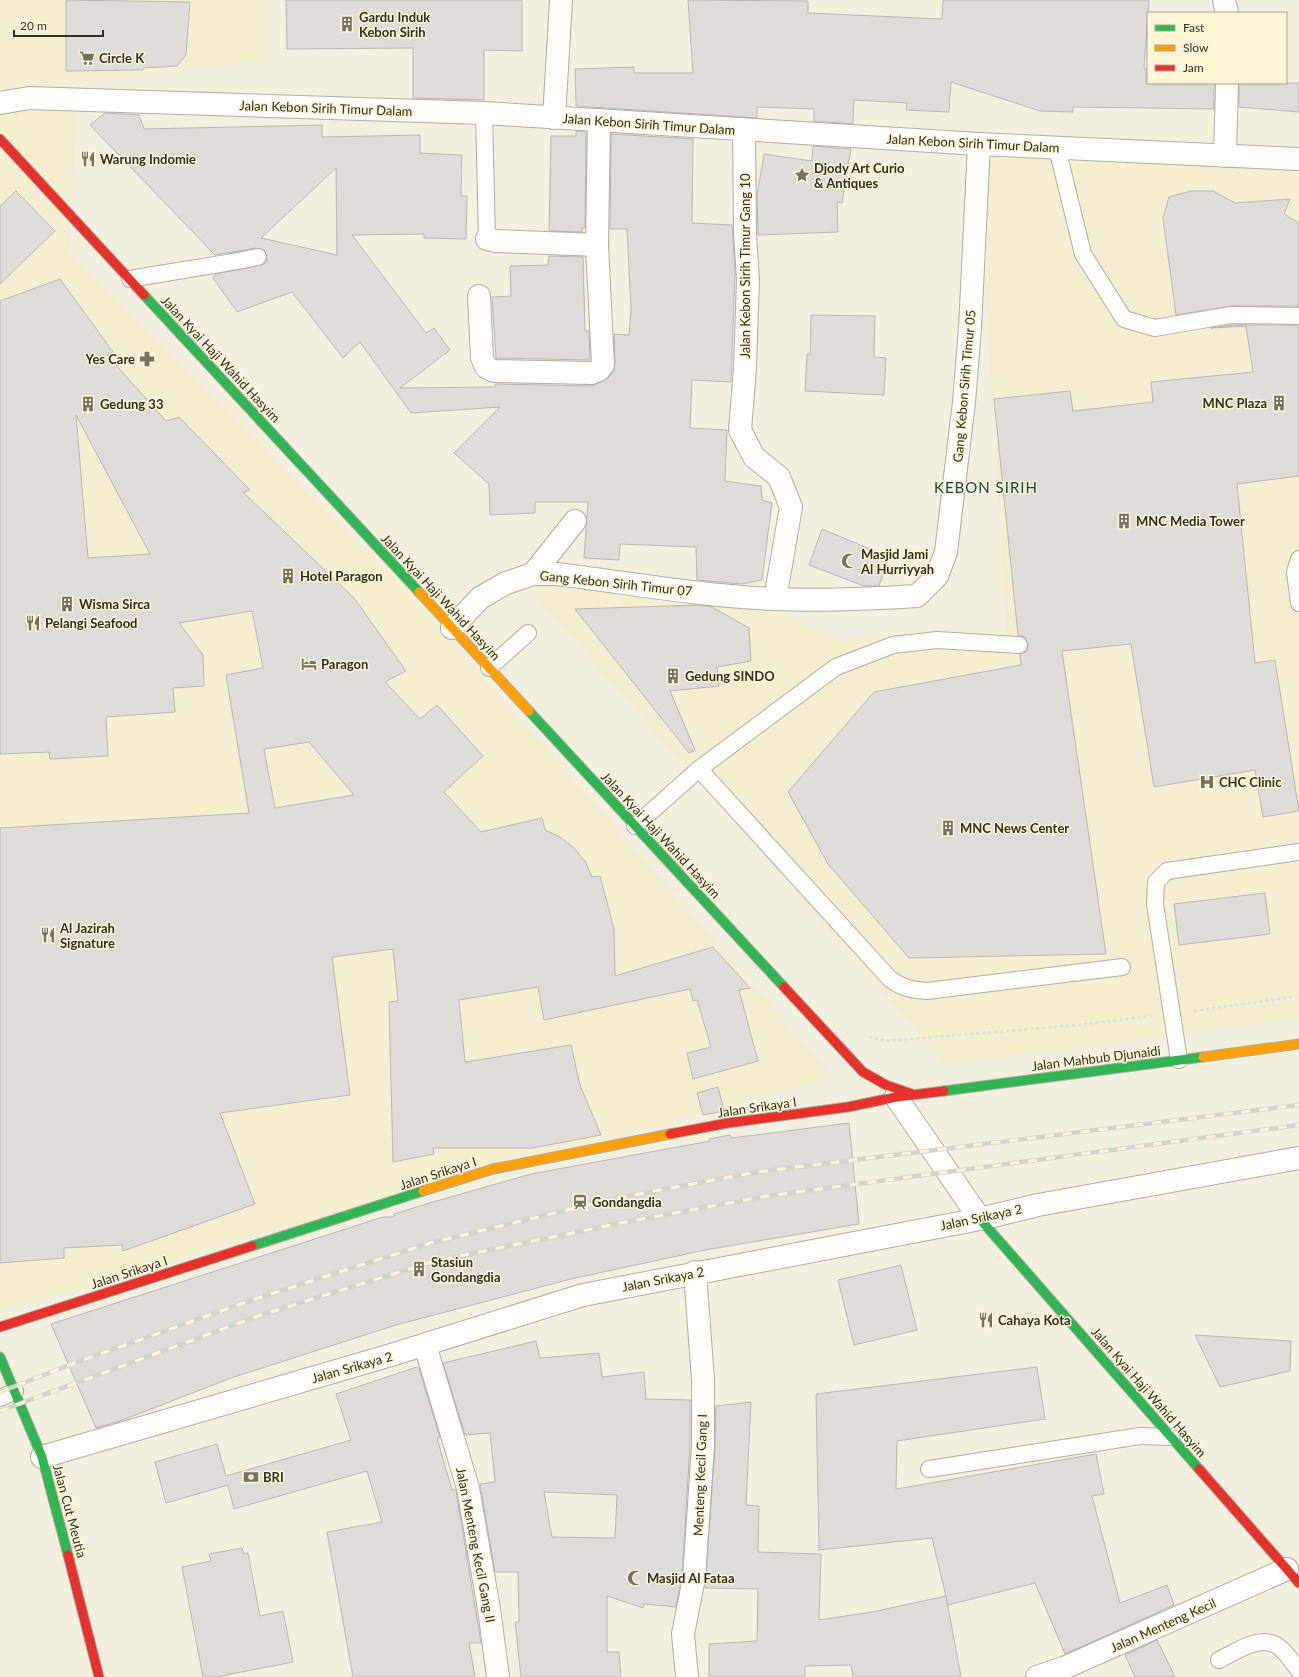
<svg xmlns="http://www.w3.org/2000/svg" width="1299" height="1677" font-family="Lato,sans-serif">
	<rect width="100%" height="100%" fill="#f4f0df"/>
	<g fill="#f5eed1">
		<polygon points="0,0 264,0 263,61 78,83 69,250 406,587 834,1078 367,1204 0,1311"/>
		<polygon points="976,141 1291,147 1299,149 1299,1019 946,1064 527,586 722,584 839,639 1007,634"/>
	</g>
	<g fill="#dfdbd8" stroke="#bab5b3" fill-rule="evenodd">
		<polygon points="66,0 190,2 186,55 177,66 143,68 143,70 66,71"/>
		<polygon points="286,0 522,0 522,51 484,50 484,100 413,98 413,48 287,49"/>
		<polygon points="688,0 808,1 808,13 942,19 943,0 1149,0 1144,68 1146,68 1146,83 1214,83 1214,109 1073,107 1073,112 1040,111 951,82 949,112 906,110 907,103 854,100 853,124 814,121 814,109 757,107 757,118 576,106 575,69 634,67 634,73 693,73"/>
		<polygon points="1239,83 1299,83 1299,112 1239,107"/>
		<path d="M 105,113 L 139,115 L 144,129 L 322,125 L 322,137 L 420,135 L 420,153 L 462,155 L 461,196 L 467,196 L 466,239 L 424,238 L 424,234 L 352,235 L 426,333 L 434,328 L 450,350 L 400,388 L 495,387 L 495,384 L 592,386 L 608,378 L 613,372 L 615,364 L 614,334 L 629,335 L 631,309 L 627,229 L 610,229 L 611,134 L 693,139 L 692,223 L 732,225 L 735,272 L 731,382 L 692,380 L 690,428 L 727,430 L 725,481 L 761,486 L 762,500 L 772,503 L 762,580 L 742,584 L 697,580 L 696,547 L 620,544 L 619,560 L 584,558 L 588,502 L 535,502 L 535,513 L 490,515 L 489,484 L 454,453 L 500,407 L 411,413 L 360,342 L 343,358 L 292,292 L 237,312 L 213,278 L 216,274 L 264,264 L 267,260 L 265,251 L 256,248 L 215,255 L 90,125 ZM 336,168 L 337,255 L 261,238 Z"/>
		<polygon points="576,131 586,132 585,228 582,228 582,232 549,231 551,136 576,136"/>
		<polygon points="813,146 851,149 842,203 837,202 838,232 758,235 757,195 764,154 812,161"/>
		<polygon points="16,191 55,231 0,284 0,206"/>
		<polygon points="1191,191 1213,191 1235,203 1290,199 1284,214 1299,223 1299,306 1231,306 1176,315 1163,218 1169,197"/>
		<polygon points="549,256 583,257 585,331 589,331 590,360 496,358 492,297 511,296 510,266 548,265"/>
		<path d="M 60,279 L 113,352 L 107,355 L 166,421 L 179,417 L 250,490 L 243,492 L 354,598 L 406,671 L 385,682 L 420,719 L 437,705 L 483,756 L 444,792 L 481,832 L 542,818 L 545,830 L 560,837 L 574,848 L 585,861 L 592,877 L 600,876 L 614,929 L 615,976 L 713,947 L 750,988 L 739,990 L 758,1061 L 693,1079 L 687,1053 L 711,1047 L 697,1000 L 693,1001 L 690,989 L 544,1020 L 538,987 L 459,1000 L 465,1062 L 571,1045 L 580,1085 L 601,1135 L 533,1148 L 433,1148 L 434,1154 L 393,1162 L 389,1002 L 398,1001 L 393,949 L 332,957 L 350,1095 L 220,1113 L 255,1204 L 123,1251 L 122,1245 L 64,1248 L 64,1258 L 0,1263 L 0,828 L 249,813 L 226,675 L 263,668 L 252,611 L 179,623 L 203,655 L 204,686 L 173,688 L 175,712 L 106,717 L 108,756 L 50,759 L 49,752 L 0,754 L 0,301 ZM 76,415 L 150,554 L 88,558 ZM 309,742 L 354,795 L 275,808 L 264,749 Z"/>
		<polygon points="811,315 875,316 874,357 886,358 884,395 805,391 807,354 810,354"/>
		<polygon points="1232,325 1299,325 1299,476 1237,484 1255,663 1275,660 1299,811 1263,817 1255,770 1154,787 1131,644 1062,651 1106,954 909,958 828,864 788,792 874,692 1021,665 1020,654 1027,651 1028,645 1025,637 1018,635 994,399 1070,391 1073,411 1153,402 1151,382 1253,372 1246,326 1211,328"/>
		<polygon points="822,529 889,557 879,586 864,586 809,565"/>
		<polygon points="700,605 712,607 749,628 751,661 717,667 719,686 670,691 695,750 689,753 575,609"/>
		<polygon points="1265,893 1270,934 1179,945 1174,904"/>
		<polygon points="718,1087 724,1111 703,1115 697,1093"/>
		<polygon points="849,1123 859,1224 705,1250 571,1279 396,1325 231,1378 120,1421 96,1428 51,1324 383,1217 394,1217 394,1214 426,1204 531,1174 710,1141 709,1139 730,1135 732,1138"/>
		<polygon points="901,1265 917,1330 854,1345 838,1280"/>
		<polygon points="1195,1335 1291,1341 1290,1371 1220,1387"/>
		<path d="M 536,1341 L 540,1358 L 599,1353 L 602,1377 L 644,1372 L 646,1399 L 690,1400 L 690,1446 L 682,1576 L 676,1607 L 644,1604 L 643,1608 L 607,1596 L 607,1652 L 619,1652 L 621,1677 L 521,1677 L 515,1622 L 519,1622 L 518,1572 L 495,1572 L 480,1484 L 495,1482 L 490,1433 L 465,1435 L 443,1363 ZM 544,1492 L 617,1495 L 615,1538 L 552,1537 Z"/>
		<polygon points="417,1367 419,1368 440,1438 437,1438 452,1490 455,1489 456,1491 481,1643 469,1643 475,1677 353,1677 327,1532 382,1522 367,1471 234,1509 228,1485 166,1503 155,1462 217,1444 226,1476 351,1440 336,1394"/>
		<polygon points="1037,1367 1045,1419 897,1441 896,1489 1096,1454 1104,1494 1092,1496 1120,1603 1167,1585 1174,1605 1065,1654 1035,1583 948,1605 932,1538 819,1550 816,1394"/>
		<polygon points="751,1402 746,1505 759,1506 758,1552 821,1554 819,1620 872,1612 946,1596 961,1677 853,1677 851,1665 805,1666 805,1677 709,1677 709,1644 757,1641 758,1589 705,1588 715,1447 716,1406"/>
		<polygon points="242,1548 244,1554 248,1553 260,1616 283,1611 293,1662 216,1677 203,1677 182,1567 211,1561 209,1554"/>
		<polygon points="1157,1640 1175,1677 1135,1677 1125,1655"/>
	</g>
	<g fill="none" stroke-linecap="round" stroke-linejoin="round">
		<g stroke="#b0ac9f" stroke-width="18">
			<g id="lane">
				<polyline points="484,113 487,239"/>
				<polyline points="1057,148 1083,254 1124,319 1155,328 1231,315 1299,316"/>
				<path d="M 130,279 C 173,271 216,266 258,257"/>
				<polyline points="1299,559 1295,572 1299,603"/>
				<polyline points="489,668 528,633"/>
				<path d="M 699,769 L 890,979 C 902,988 912,990 927,991 L 1122,967"/>
				<polyline points="635,826 699,769 836,667 893,645 937,640 1019,645"/>
				<polyline points="1179,1060 1155,904 1156,882 1167,871 1299,852"/>
				<polyline points="0,1398 15,1391"/>
				<polyline points="929,1469 1140,1436 1171,1437"/>
				<path d="M 1219,1660 C 1236,1652 1261,1633 1279,1647 C 1287,1653 1293,1663 1299,1671"/>
			</g>
		</g>
		<g stroke="#b0ac9f" stroke-width="24">
			<g id="street">
				<polyline points="1224,0 1227,13"/>
				<polyline points="0,103 29,98 484,113 979,144 1299,159"/>
				<polyline points="554,118 561,0"/>
				<polyline points="744,131 745,233 748,280 745,368 740,430 754,457 779,477 791,507 775,599"/>
				<polyline points="1225,156 1227,83"/>
				<polyline points="487,239 496,241 597,245"/>
				<polyline points="479,296 482,358 486,367 494,371 592,373 599,370 603,365 597,245 599,120"/>
				<polyline points="533,574 575,521"/>
				<path d="M 452,628 L 480,598 L 506,583 L 533,574 L 557,574 C 629,583 702,596 774,599 C 821,601 869,599 917,596 L 937,576 L 946,552 L 964,402 L 970,328 L 979,144"/>
				<polyline points="896,1097 980,1219"/>
				<polyline points="425,1345 468,1488 489,1609 498,1677"/>
				<polyline points="42,1457 391,1355 583,1295 980,1219 1038,1205 1299,1158"/>
				<polyline points="687,1677 683,1634 694,1578 703,1446 703,1380 695,1272"/>
				<polyline points="1037,1677 1066,1667 1287,1569"/>
			</g>
		</g>
		<g stroke="#b0ac9f" stroke-width="11">
			<g id="fast">
				<polyline points="144,295 419,592"/>
				<polyline points="529,711 784,987"/>
				<polyline points="944,1091 1203,1057"/>
				<polyline points="980,1219 1199,1469"/>
				<polyline points="252,1246 423,1191"/>
				<polyline points="0,1357 42,1457 68,1555"/>
			</g>
		</g>
		<g stroke="#b0ac9f" stroke-width="11">
			<g id="slow">
				<polyline points="419,592 529,711"/>
				<polyline points="1203,1057 1299,1044"/>
				<polyline points="423,1191 493,1169 670,1134"/>
			</g>
		</g>
		<g stroke="#b0ac9f" stroke-width="11">
			<g id="jam">
				<polyline points="0,139 144,295"/>
				<polyline points="784,987 863,1072 886,1085 912,1094"/>
				<polyline points="670,1134 728,1123 848,1107 896,1097 944,1091"/>
				<polyline points="0,1327 252,1246"/>
				<polyline points="1199,1469 1299,1583"/>
				<polyline points="68,1555 99,1677"/>
			</g>
		</g>
		<g stroke="#e0ded9" stroke-width="2.5" stroke-dasharray="3 3" stroke-linecap="butt">
			<polyline points="1194,1011 1299,996"/>
			<polyline points="869,1037 887,1041 1079,1025 1150,1016"/>
		</g>
		<use href="#lane" stroke="#fdfdfa" stroke-width="16"/>
		<use href="#street" stroke="#fdfdfa" stroke-width="22"/>
		<use href="#fast" stroke="#30b455" stroke-width="9"/>
		<use href="#slow" stroke="#ff9f0a" stroke-width="9"/>
		<use href="#jam" stroke="#e5322d" stroke-width="9"/>
		<g stroke="#d4d2cd" stroke-width="4.5">
			<g id="rail">
				<polyline points="0,1392 80,1361 255,1299 430,1243 617,1198 757,1172 1299,1105"/>
				<polyline points="0,1411 258,1316 435,1261 621,1223 767,1196 1299,1125"/>
			</g>
		</g>
		<use href="#rail" stroke="#fdf5d6" stroke-width="3" stroke-dasharray="9" stroke-linecap="butt"/>
	</g>
	<defs>
		<g id="building-bare" transform="scale(1.2)"><path d="M-4-6H4V6H1V3H-1V6H-4ZM-2.5-4.3h1.7v1.8h-1.7ZM.8-4.3h1.7v1.8H.8ZM-2.5-1h1.7V.8h-1.7ZM.8-1h1.7V.8H.8Z" fill="#757264" stroke="#fdf5d6" stroke-width="2.5" paint-order="stroke"/></g>
		<g id="supermarket-bare" transform="scale(1.2)"><path d="M-6-5.5h2.5l.6 2H6L4.5 2H-2.5L-4.4-4H-6ZM-1.5 3.2a1.3 1.3 0 1 0 .1 0ZM3 3.2a1.3 1.3 0 1 0 .1 0Z" fill="#757264" stroke="#fdf5d6" stroke-width="2.5" paint-order="stroke"/></g>
		<g id="restaurant-bare" transform="scale(1.2)"><path d="M-5-6h1v4h1v-4h1v4h1v-4h1v5L-1.5 .5V6h-2V.5L-5-1ZM5-6V6H3V1.5H1.5Q1.5-4 5-6Z" fill="#757264" stroke="#fdf5d6" stroke-width="2.5" paint-order="stroke"/></g>
		<g id="sight-bare" transform="scale(1.2)"><path d="M0-6L1.8-2.2L6-1.7L2.9 1.2L3.7 5.4L0 3.3L-3.7 5.4L-2.9 1.2L-6-1.7L-1.8-2.2Z" fill="#757264" stroke="#fdf5d6" stroke-width="2.5" paint-order="stroke"/></g>
		<g id="pharmacy-bare" transform="scale(1.2)"><path d="M-2-6h4v4h4v4h-4v4h-4v-4h-4v-4h4Z" fill="#757264" stroke="#fdf5d6" stroke-width="2.5" paint-order="stroke"/></g>
		<g id="mosque-bare" transform="scale(1.2)"><path d="M3.5-4.9A6 6 0 1 0 3.5 4.9A5 5 0 1 1 3.5-4.9Z" fill="#757264" stroke="#fdf5d6" stroke-width="2.5" paint-order="stroke"/></g>
		<g id="hotel-bare" transform="scale(1.2)"><path d="M-6-4.5h1.5V1H6V5H4.5V3h-9V5H-6ZM-4 0a1.8 1.8 0 1 1 3.6 0ZM.5 0V-2.5h3Q6-2.5 6 0Z" fill="#757264" stroke="#fdf5d6" stroke-width="2.5" paint-order="stroke"/></g>
		<g id="hospital-bare" transform="scale(1.2)"><path d="M-5-5h3v3.5h4V-5h3V5h-3V1.5h-4V5h-3Z" fill="#757264" stroke="#fdf5d6" stroke-width="2.5" paint-order="stroke"/></g>
		<g id="station-bare" transform="scale(1.2)"><path d="M-3-6H3Q5-6 5-4V2Q5 4 3 4L4.5 6H3L1.5 4h-3L-3 6H-4.5L-3 4Q-5 4-5 2V-4Q-5-6-3-6ZM-3.5-4v3h7v-3ZM-3.5 1v1.5H-2V1ZM2 1v1.5H3.5V1Z" fill="#757264" stroke="#fdf5d6" stroke-width="2.5" paint-order="stroke"/></g>
		<g id="bank-bare" transform="scale(1.2)"><path d="M-6-4H6V4H-6ZM0-2.3a2.3 2.3 0 1 0 0 4.6a2.3 2.3 0 1 0 0-4.6Z" fill="#757264" stroke="#fdf5d6" stroke-width="2.5" paint-order="stroke"/></g>
	</defs>
	<g fill-rule="evenodd">
		<use href="#building-bare" x="347" y="24"/>
		<use href="#supermarket-bare" x="87" y="58"/>
		<use href="#restaurant-bare" x="88" y="159"/>
		<use href="#sight-bare" x="802" y="175"/>
		<use href="#pharmacy-bare" x="147" y="359"/>
		<use href="#building-bare" x="1279" y="403"/>
		<use href="#building-bare" x="88" y="404"/>
		<use href="#building-bare" x="1124" y="521"/>
		<use href="#mosque-bare" x="849" y="561"/>
		<use href="#building-bare" x="288" y="576"/>
		<use href="#building-bare" x="67" y="604"/>
		<use href="#restaurant-bare" x="33" y="623"/>
		<use href="#hotel-bare" x="309" y="664"/>
		<use href="#building-bare" x="673" y="676"/>
		<use href="#hospital-bare" x="1207" y="782"/>
		<use href="#building-bare" x="948" y="828"/>
		<use href="#restaurant-bare" x="48" y="935"/>
		<use href="#station-bare" x="580" y="1202"/>
		<use href="#building-bare" x="419" y="1269"/>
		<use href="#restaurant-bare" x="986" y="1320"/>
		<use href="#bank-bare" x="251" y="1477"/>
		<use href="#mosque-bare" x="635" y="1578"/>
	</g>
	<g text-anchor="middle" dominant-baseline="central" stroke-width="3" stroke-linejoin="round" paint-order="stroke">
		<g font-size="13" font-weight="bold" fill="#312e22" stroke="#fdf5d6" text-anchor="start">
			<text x="359" y="17">Gardu Induk<tspan x="359" dy="15">Kebon Sirih</tspan></text>
			<text x="99" y="58">Circle K</text>
			<text x="100" y="159">Warung Indomie</text>
			<text x="814" y="168">Djody Art Curio<tspan x="814" dy="15">&amp; Antiques</tspan></text>
			<text x="135" y="359" text-anchor="end">Yes Care</text>
			<text x="1267" y="403" text-anchor="end">MNC Plaza</text>
			<text x="100" y="404">Gedung 33</text>
			<text x="1136" y="521">MNC Media Tower</text>
			<text x="861" y="554">Masjid Jami<tspan x="861" dy="15">Al Hurriyyah</tspan></text>
			<text x="300" y="576">Hotel Paragon</text>
			<text x="79" y="604">Wisma Sirca</text>
			<text x="45" y="623">Pelangi Seafood</text>
			<text x="321" y="664">Paragon</text>
			<text x="685" y="676">Gedung SINDO</text>
			<text x="1219" y="782">CHC Clinic</text>
			<text x="960" y="828">MNC News Center</text>
			<text x="60" y="928">Al Jazirah<tspan x="60" dy="15">Signature</tspan></text>
			<text x="592" y="1202">Gondangdia</text>
			<text x="431" y="1262">Stasiun<tspan x="431" dy="15">Gondangdia</tspan></text>
			<text x="998" y="1320">Cahaya Kota</text>
			<text x="263" y="1477">BRI</text>
			<text x="647" y="1578">Masjid Al Fataa</text>
		</g>
		<g font-size="13" fill="#312e22" stroke="#fdf5d6">
			<text transform="translate(326 108) rotate(2)">Jalan Kebon Sirih Timur Dalam</text>
			<text transform="translate(649 124) rotate(4)">Jalan Kebon Sirih Timur Dalam</text>
			<text transform="translate(973 143) rotate(3)">Jalan Kebon Sirih Timur Dalam</text>
			<text transform="translate(745 266) rotate(-90)">Jalan Kebon Sirih Timur Gang 10</text>
			<text transform="translate(221 359) rotate(47)">Jalan Kyai Haji Wahid Hasyim</text>
			<text transform="translate(964 386) rotate(-85)">Gang Kebon Sirih Timur 05</text>
			<text transform="translate(616 583) rotate(6)">Gang Kebon Sirih Timur 07</text>
			<text transform="translate(441 597) rotate(47)">Jalan Kyai Haji Wahid Hasyim</text>
			<text transform="translate(661 835) rotate(47)">Jalan Kyai Haji Wahid Hasyim</text>
			<text transform="translate(1096 1058) rotate(-7)">Jalan Mahbub Djunaidi</text>
			<text transform="translate(757 1107) rotate(-8)">Jalan Srikaya I</text>
			<text transform="translate(438 1173) rotate(-18)">Jalan Srikaya I</text>
			<text transform="translate(981 1217) rotate(-12)">Jalan Srikaya 2</text>
			<text transform="translate(129 1272) rotate(-18)">Jalan Srikaya I</text>
			<text transform="translate(663 1279) rotate(-11)">Jalan Srikaya 2</text>
			<text transform="translate(352 1367) rotate(-16)">Jalan Srikaya 2</text>
			<text transform="translate(1149 1392) rotate(49)">Jalan Kyai Haji Wahid Hasyim</text>
			<text transform="translate(700 1475) rotate(-88)">Menteng Kecil Gang I</text>
			<text transform="translate(70 1511) rotate(75)">Jalan Cut Meutia</text>
			<text transform="translate(476 1545) rotate(79)">Jalan Menteng Kecil Gang II</text>
			<text transform="translate(1163 1625) rotate(-24)">Jalan Menteng Kecil</text>
		</g>
		<g font-size="15" letter-spacing="1" fill="#0a4945" stroke="#fdf5d6">
			<text x="986" y="487">KEBON SIRIH</text>
		</g>
	</g>
	<rect x="1147" y="12" width="140" height="72" fill="#fdf5d6" stroke="#aba58e"/>
	<rect x="1155" y="25" width="20" height="6" fill="#30b455" stroke="#aba58e"/>
	<text x="1183" y="32" font-size="12" fill="#312e22">Fast</text>
	<rect x="1155" y="45" width="20" height="6" fill="#ff9f0a" stroke="#aba58e"/>
	<text x="1183" y="52" font-size="12" fill="#312e22">Slow</text>
	<rect x="1155" y="65" width="20" height="6" fill="#e5322d" stroke="#aba58e"/>
	<text x="1183" y="72" font-size="12" fill="#312e22">Jam</text>
	<path d="M14 30v6h89v-6" fill="none" stroke="#312e22" stroke-width="2"/>
	<text x="20" y="30" font-size="12" fill="#312e22" stroke="#fdf5d6" stroke-width="3" paint-order="stroke">20 m</text>
</svg>
